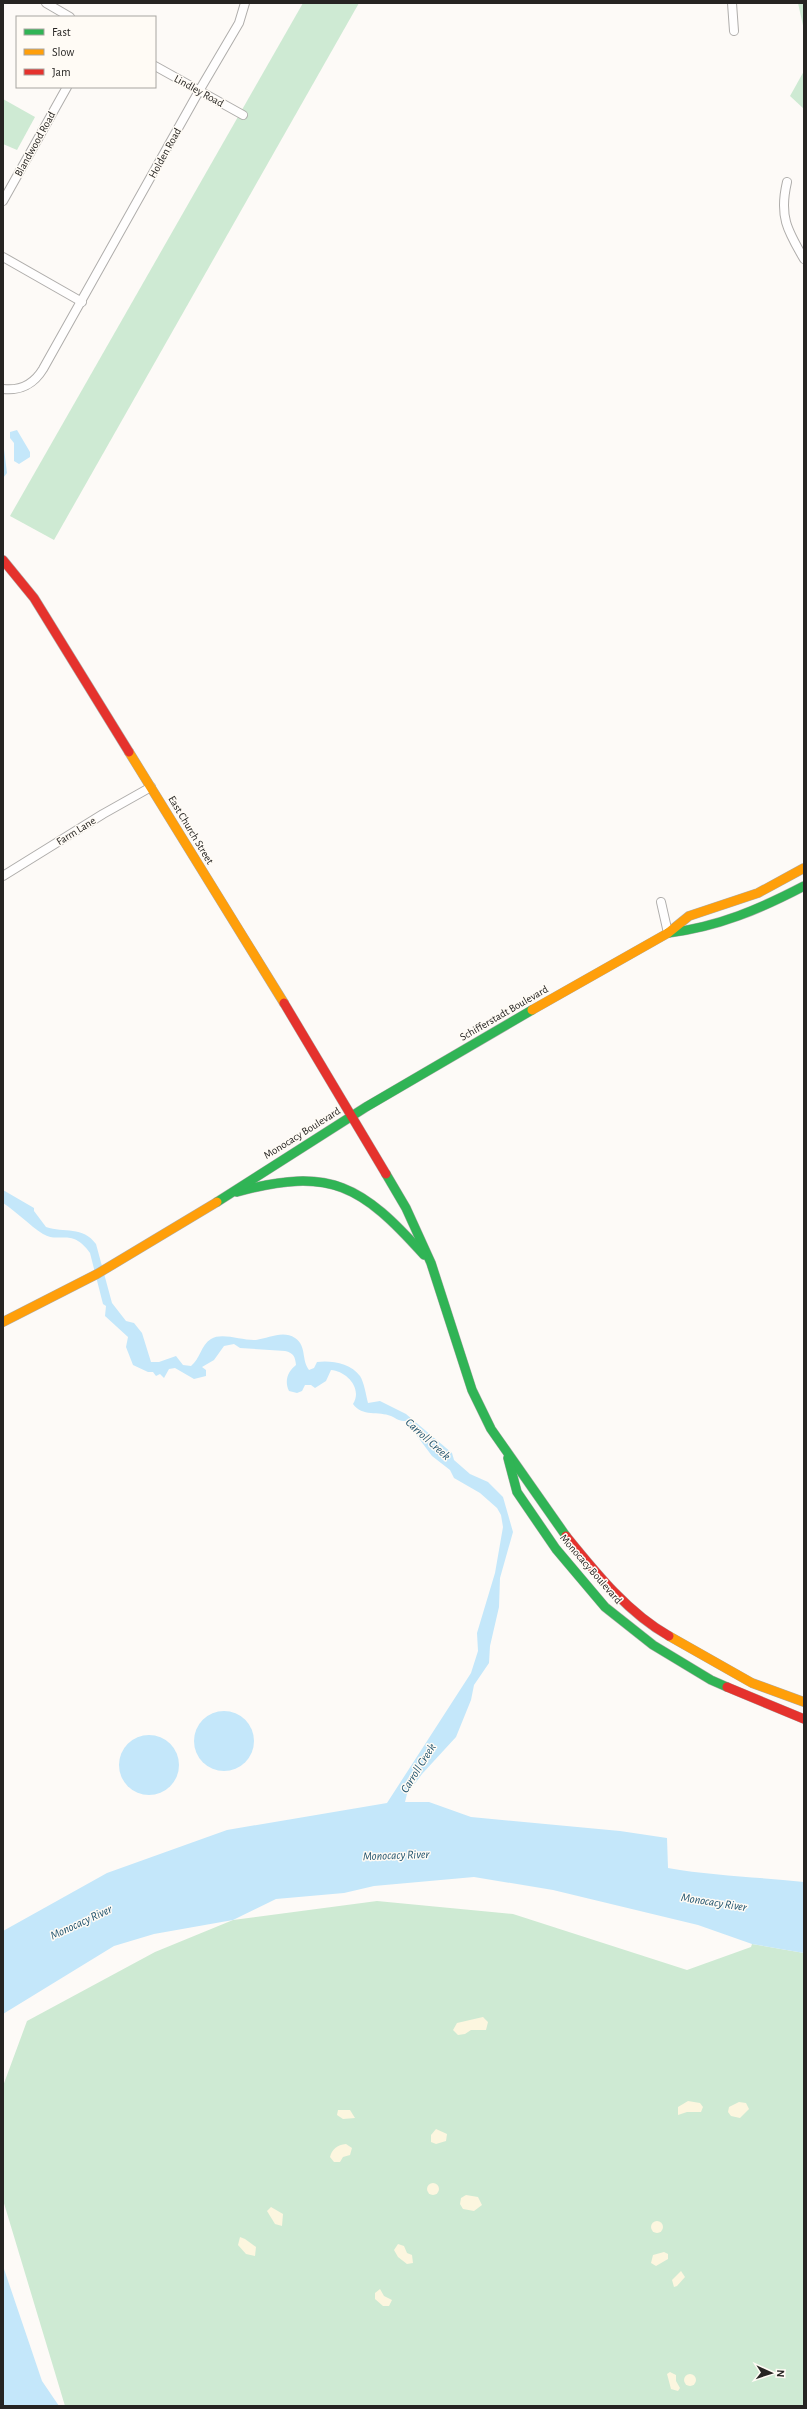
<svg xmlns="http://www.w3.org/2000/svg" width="807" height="2409" font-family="'Alegreya Sans',sans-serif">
	<rect width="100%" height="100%" fill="#fdfaf7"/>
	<g fill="#ceead3">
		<polygon points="303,3 359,3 54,540 10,516"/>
		<polygon points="798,3 804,3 804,30"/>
		<polygon points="804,71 804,109 790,96"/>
		<polygon points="3,99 35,117 17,150 3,144"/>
		<polygon points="377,1901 513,1914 687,1970 751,1947 752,1944 804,1953 804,2406 65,2406 3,2200 3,2086 27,2021 155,1952 233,1920"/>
	</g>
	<g fill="#fcf6df">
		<polygon points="483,2017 488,2022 486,2030 471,2030 465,2034 458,2035 453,2030 457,2023"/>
		<polygon points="688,2101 700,2103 703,2107 701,2112 687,2112 678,2115 678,2107"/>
		<polygon points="739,2102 746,2103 749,2109 740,2118 731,2116 728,2112 729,2107"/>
		<polygon points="338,2110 350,2110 355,2118 343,2119 337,2115"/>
		<polygon points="436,2129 447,2134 446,2141 436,2144 431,2142 431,2135"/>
		<path d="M 346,2144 L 352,2148 L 350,2155 L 343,2157 L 340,2162 L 334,2162 L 330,2157 C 332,2149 337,2145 346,2144 Z"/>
		<circle cx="433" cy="2189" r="6"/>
		<polygon points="466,2195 478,2197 482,2205 474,2211 463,2209 460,2204 461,2198"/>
		<polygon points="271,2207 283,2214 282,2226 275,2224 267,2211"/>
		<circle cx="657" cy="2227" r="6"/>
		<polygon points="240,2237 245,2239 256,2247 255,2256 246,2254 238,2245"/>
		<polygon points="398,2244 404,2246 407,2253 412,2255 413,2263 407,2264 398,2257 394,2250"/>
		<polygon points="664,2252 668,2254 668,2259 656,2266 651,2263 653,2255"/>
		<polygon points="681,2271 685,2277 677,2286 674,2287 672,2280"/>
		<polygon points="380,2289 384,2296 392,2300 389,2306 383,2306 375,2299 375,2293"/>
		<polygon points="670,2372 676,2375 676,2381 680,2388 678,2391 671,2389 667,2374"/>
		<circle cx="690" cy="2380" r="6"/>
	</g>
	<g fill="#c4e7fa">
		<polygon points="17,430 30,452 30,457 19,464 14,461 14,443 10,438 10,432"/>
		<polygon points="3,441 7,473 3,478"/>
		<path d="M 3,1190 L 34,1208 L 34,1211 L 46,1227 C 64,1233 83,1226 96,1244 L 112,1303 L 126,1321 L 134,1323 L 142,1333 L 151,1362 L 159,1362 L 176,1356 L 183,1365 L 191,1366 C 200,1359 201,1345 211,1339 C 222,1332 243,1341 256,1340 C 269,1338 283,1330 295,1338 C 307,1346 301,1360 309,1370 L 314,1368 L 317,1362 C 330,1360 351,1363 360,1376 C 364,1382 366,1395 368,1403 L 380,1401 L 406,1414 L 452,1453 L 454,1460 L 470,1474 L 488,1482 L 503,1497 L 513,1532 L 500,1578 L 499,1607 L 490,1646 L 489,1663 L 474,1685 L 471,1700 L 456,1737 L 422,1774 L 407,1794 L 405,1802 L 429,1802 L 471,1817 L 620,1831 L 667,1838 L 668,1868 C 713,1876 759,1877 804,1882 L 804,1953 L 752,1944 L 698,1925 L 553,1890 L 474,1877 L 374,1886 L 344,1893 L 276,1899 L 233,1920 L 154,1934 L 114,1946 L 3,2014 L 3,1931 L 107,1873 L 227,1830 L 387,1803 L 471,1673 L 478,1651 L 477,1633 L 495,1573 L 503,1527 L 501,1515 L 497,1508 L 480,1493 L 454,1478 L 450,1470 L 432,1456 L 406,1421 C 399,1421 397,1419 391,1416 C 379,1411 362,1417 353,1404 C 363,1388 346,1371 331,1370 L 326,1381 L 315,1388 L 311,1385 L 305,1385 L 302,1391 L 297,1393 L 289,1391 C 284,1381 288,1371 296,1365 C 295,1357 294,1353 285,1351 L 240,1348 L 234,1344 L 224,1346 L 214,1360 L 202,1367 L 206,1370 L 206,1376 L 194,1379 L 175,1368 L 169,1369 L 164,1378 L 160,1374 L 156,1376 L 153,1372 L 148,1372 L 133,1365 L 126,1347 L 128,1337 L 105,1316 L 106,1306 L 103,1304 L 90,1253 C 72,1227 59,1244 43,1234 C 29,1225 17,1212 3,1203 Z"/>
		<circle cx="224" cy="1741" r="30"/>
		<circle cx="149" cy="1765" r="30"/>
		<polygon points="3,2266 42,2381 59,2406 3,2406"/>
	</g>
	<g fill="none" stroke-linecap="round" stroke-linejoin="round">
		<g stroke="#afadab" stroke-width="10">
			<g id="street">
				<polyline points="46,3 70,17"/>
				<polyline points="732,3 734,31"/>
				<polyline points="155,66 243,115"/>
				<path d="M 787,182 C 779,216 787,230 804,259"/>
				<polyline points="3,201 67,87"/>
				<polyline points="3,257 82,302"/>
				<path d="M 3,389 C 20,391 34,384 43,369 L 199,91 L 239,23 L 245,3"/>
				<polyline points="3,876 103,814 151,787"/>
				<polyline points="661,902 668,933"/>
			</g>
		</g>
		<g stroke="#afadab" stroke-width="10">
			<g id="fast">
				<path d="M 668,933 C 718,927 760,909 804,886"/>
				<polyline points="386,1174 406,1208 431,1263 472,1390 491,1429 566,1536"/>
				<path d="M 237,1192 C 331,1166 362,1186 424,1255"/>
				<polyline points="217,1202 366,1107 532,1010"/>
				<polyline points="508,1458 517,1492 556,1549 605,1607 653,1645 711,1680 727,1687"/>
			</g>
		</g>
		<g stroke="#afadab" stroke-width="10">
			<g id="slow">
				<polyline points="129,752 284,1003"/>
				<polyline points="532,1010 668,933 689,916 758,893 804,868"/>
				<polyline points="3,1322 97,1274 217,1202"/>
				<polyline points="669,1636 752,1683 804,1702"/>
			</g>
		</g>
		<g stroke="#afadab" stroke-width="10">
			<g id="jam">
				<polyline points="3,560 34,598 129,752"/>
				<polyline points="284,1003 386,1174"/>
				<path d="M 566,1536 C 596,1573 628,1613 669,1636"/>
				<polyline points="727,1687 804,1719"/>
			</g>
		</g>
		<use href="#street" stroke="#fffefe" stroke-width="8"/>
		<use href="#fast" stroke="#30b455" stroke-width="9"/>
		<use href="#slow" stroke="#ff9f0a" stroke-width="9"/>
		<use href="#jam" stroke="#e5322d" stroke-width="9"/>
	</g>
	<g text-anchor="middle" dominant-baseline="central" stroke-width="3" stroke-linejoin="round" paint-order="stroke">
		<g font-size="11" fill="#262422" stroke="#fffbf5">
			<text transform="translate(199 91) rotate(29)">Lindley Road</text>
			<text transform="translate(35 144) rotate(-61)">Blandwood Road</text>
			<text transform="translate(165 153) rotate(-61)">Holden Road</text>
			<text transform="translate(191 830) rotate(59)">East Church Street</text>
			<text transform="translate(76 831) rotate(-32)">Farm Lane</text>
			<text transform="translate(504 1013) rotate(-30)">Schifferstadt Boulevard</text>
			<text transform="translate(302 1133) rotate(-32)">Monocacy Boulevard</text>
			<text transform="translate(591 1569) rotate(49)">Monocacy Boulevard</text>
		</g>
		<g font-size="12" font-style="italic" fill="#20536d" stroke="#fffbf5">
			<text transform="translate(428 1439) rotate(42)">Carroll Creek</text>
			<text transform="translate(418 1768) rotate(-58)">Carroll Creek</text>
			<text transform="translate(396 1855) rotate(-2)">Monocacy River</text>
			<text transform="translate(714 1902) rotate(9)">Monocacy River</text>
			<text transform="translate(81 1922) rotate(-25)">Monocacy River</text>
		</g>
	</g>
	<rect width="807" height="2409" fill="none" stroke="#262422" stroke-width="8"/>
	<rect x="16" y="16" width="140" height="72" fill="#fffbf5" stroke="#a8a5a1"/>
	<rect x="24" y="29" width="20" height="6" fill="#30b455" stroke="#a8a5a1"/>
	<text x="52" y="36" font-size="12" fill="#262422">Fast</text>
	<rect x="24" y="49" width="20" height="6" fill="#ff9f0a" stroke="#a8a5a1"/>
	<text x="52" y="56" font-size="12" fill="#262422">Slow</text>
	<rect x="24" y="69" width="20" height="6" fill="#e5322d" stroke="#a8a5a1"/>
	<text x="52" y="76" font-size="12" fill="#262422">Jam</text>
	<g transform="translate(771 2373) rotate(93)" stroke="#fffbf5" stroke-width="3" paint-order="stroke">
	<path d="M0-3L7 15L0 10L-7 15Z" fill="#262422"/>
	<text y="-6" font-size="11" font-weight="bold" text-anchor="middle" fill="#262422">N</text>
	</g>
</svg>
